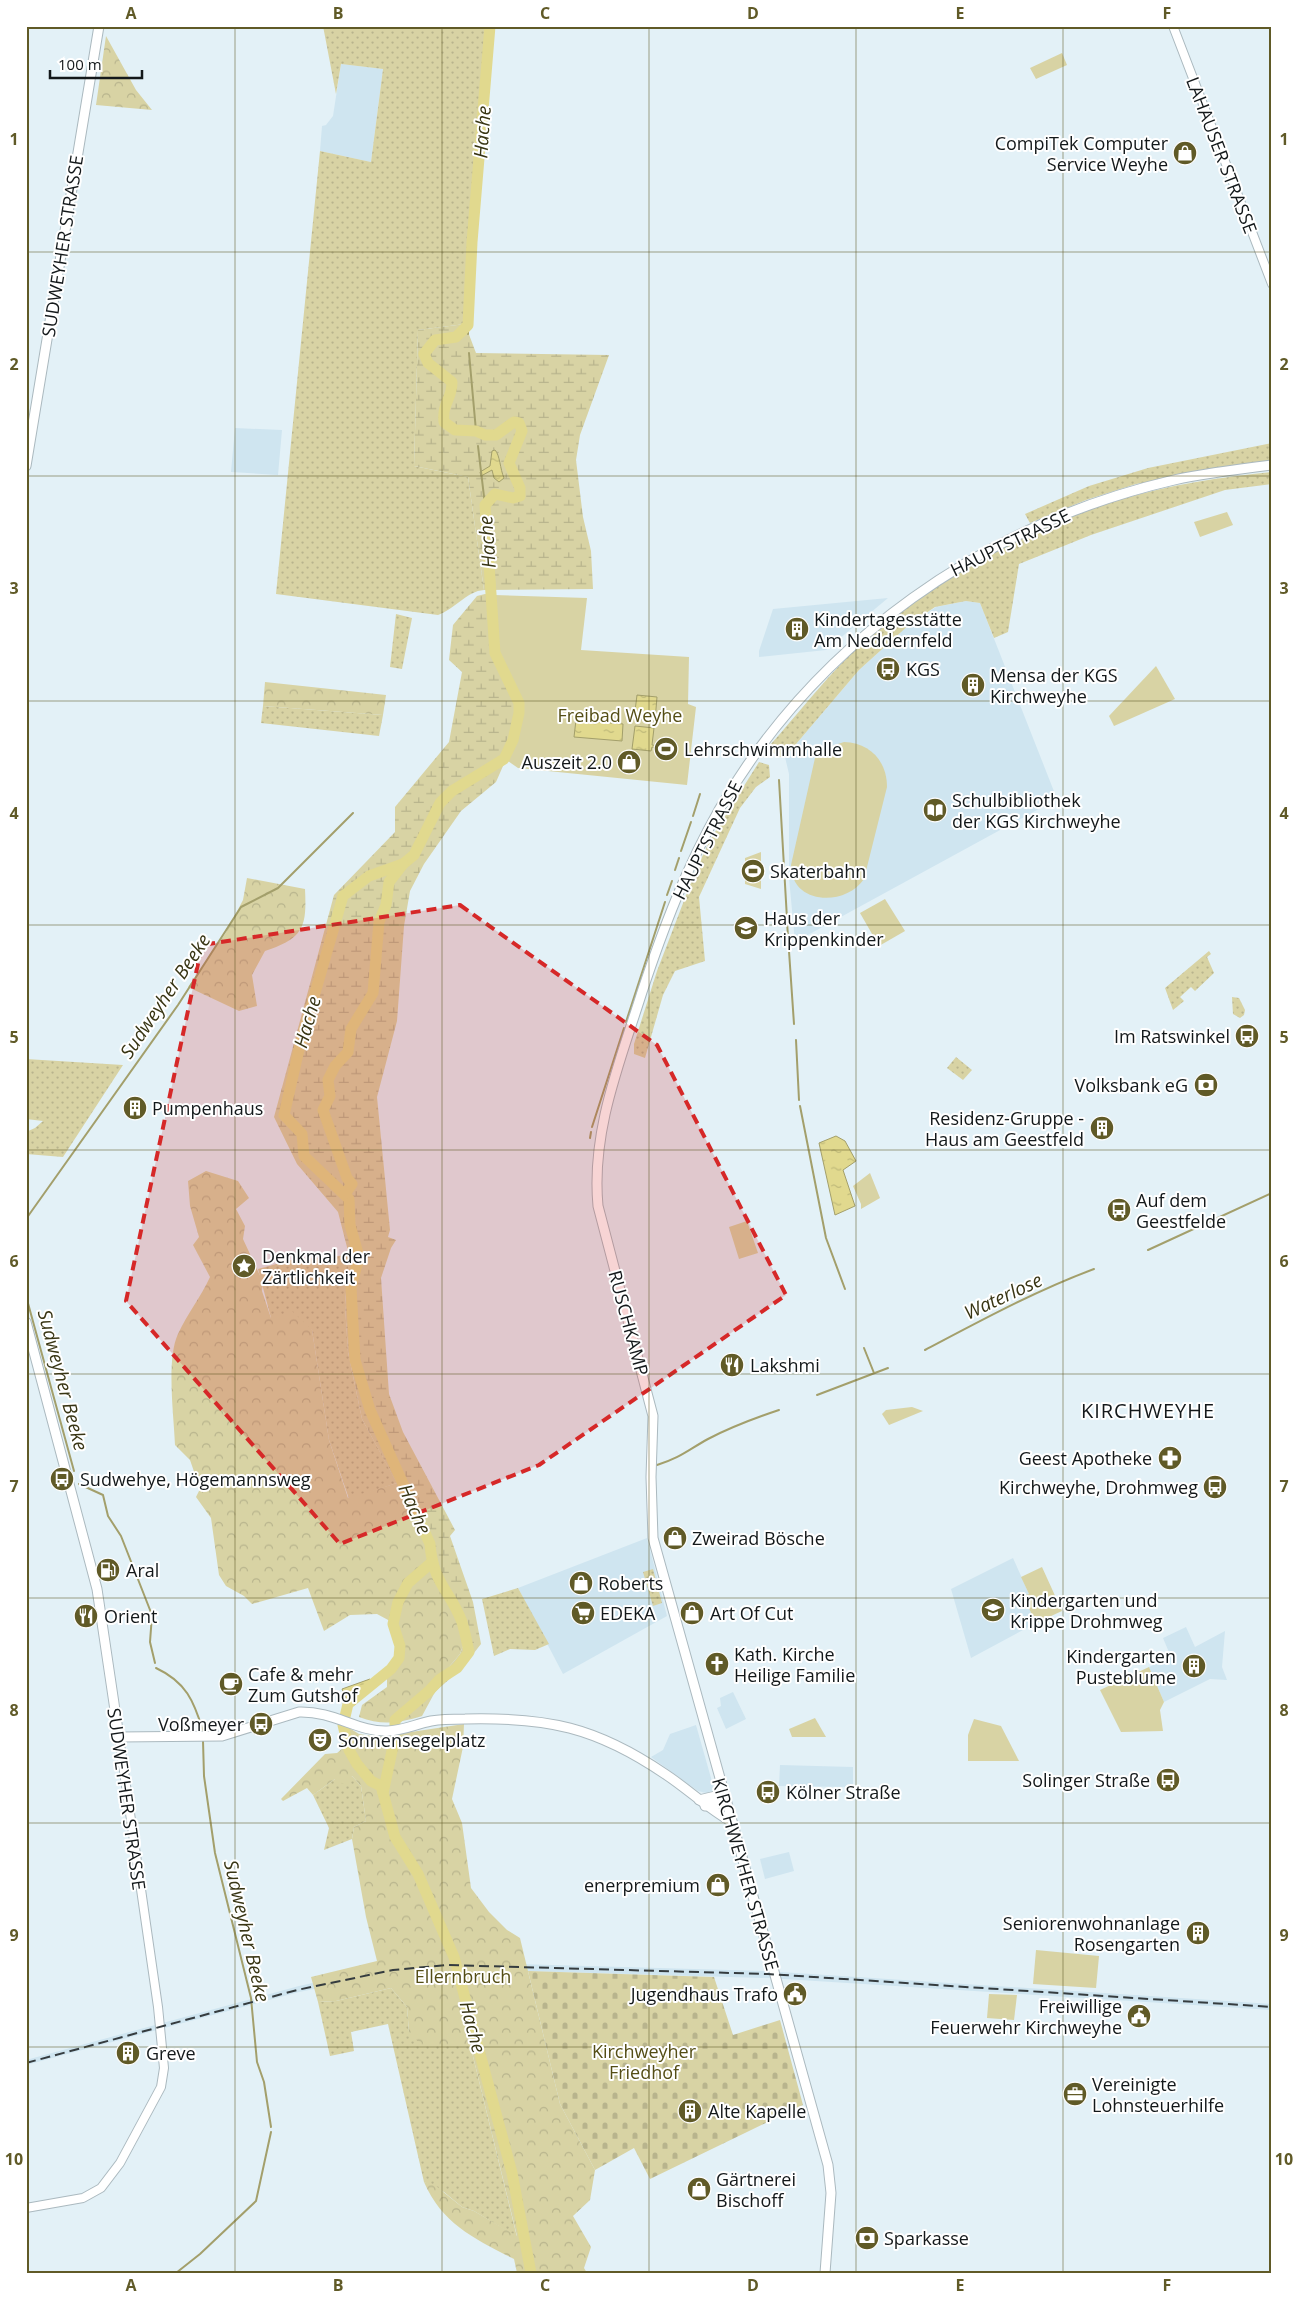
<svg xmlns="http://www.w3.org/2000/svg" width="1298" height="2299" font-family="'Open Sans',sans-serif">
	<defs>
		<pattern id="grass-dots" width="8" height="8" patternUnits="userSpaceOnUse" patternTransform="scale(1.25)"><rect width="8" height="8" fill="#d8d3a4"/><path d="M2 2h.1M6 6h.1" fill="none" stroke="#b8b48d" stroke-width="1.8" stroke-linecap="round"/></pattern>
		<pattern id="forest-crowns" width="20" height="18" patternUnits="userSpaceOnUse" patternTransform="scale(1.25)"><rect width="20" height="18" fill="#d8d3a4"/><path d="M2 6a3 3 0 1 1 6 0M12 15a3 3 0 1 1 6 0" fill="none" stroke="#b8b48d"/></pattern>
		<pattern id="wetland-marsh" width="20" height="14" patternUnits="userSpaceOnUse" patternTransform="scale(1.25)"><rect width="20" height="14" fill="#d8d3a4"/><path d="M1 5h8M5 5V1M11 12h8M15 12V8" fill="none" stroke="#b8b48d"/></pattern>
		<pattern id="cemetery-stones" width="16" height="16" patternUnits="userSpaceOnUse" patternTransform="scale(1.25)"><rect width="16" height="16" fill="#d8d3a4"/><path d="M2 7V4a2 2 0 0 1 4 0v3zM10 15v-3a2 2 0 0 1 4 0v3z" fill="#b8b48d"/></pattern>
		<pattern id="water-ripples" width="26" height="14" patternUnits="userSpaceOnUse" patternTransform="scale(1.25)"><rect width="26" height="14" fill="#e1d98e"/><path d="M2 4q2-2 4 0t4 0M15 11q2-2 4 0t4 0" fill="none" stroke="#c0ba7a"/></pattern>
	</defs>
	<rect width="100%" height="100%" fill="#e3f1f7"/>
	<g fill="#cfe5f0">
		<polygon points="341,64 383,69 371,162 320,151 322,126 326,125 333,116"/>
		<polygon points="235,428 282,430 278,475 231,472"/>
		<polygon points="888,598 826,650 759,657 759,651 773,609"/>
		<polygon points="966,601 980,603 1057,799 795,942 789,878 789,774 785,757 859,670 910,624 936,607"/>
		<polygon points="647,1538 667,1616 563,1674 518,1588"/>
		<polygon points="1013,1558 1029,1594 1024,1597 1036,1623 971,1658 951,1589"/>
		<polygon points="1186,1627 1195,1647 1225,1631 1222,1667 1227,1680 1210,1679 1164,1702 1149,1667 1171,1657 1163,1638"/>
		<polygon points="733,1692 746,1719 726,1729 717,1708 721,1706 720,1698"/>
		<polygon points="696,1725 713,1785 712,1791 706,1793 698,1791 651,1757 663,1750 670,1734"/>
		<polygon points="780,1765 853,1767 853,1787 779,1786"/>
		<polygon points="789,1852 794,1871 765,1879 760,1859"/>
		<polygon points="447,1962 765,1971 1272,2004 1272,2010 768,1978 460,1969 394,1973 299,1992 26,2065 26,2060 299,1986 392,1966"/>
	</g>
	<g fill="url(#grass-dots)">
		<path d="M 323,26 L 487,26 L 469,244 L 465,324 L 418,330 L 414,466 L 468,477 L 484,590 C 467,591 455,609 438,615 L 276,594 L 320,151 L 371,162 L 383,69 L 341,64 L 336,94 Z"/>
		<polygon points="1272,443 1272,461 1136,484 1086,500 1030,523 1025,514 1089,486 1148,468"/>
		<path d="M 1272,472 L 1272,484 L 1225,490 L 1091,535 L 1019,564 L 1008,632 L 994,638 L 980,603 L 966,601 L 935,607 L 910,624 L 859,670 L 785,757 L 779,757 L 772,752 L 771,744 C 796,716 820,685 846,659 C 918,588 1022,529 1119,500 C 1168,485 1221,477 1272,472 Z"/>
		<polygon points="396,614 412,618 402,669 390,667"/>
		<polygon points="263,706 383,715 379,736 261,723"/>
		<polygon points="759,762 769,765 770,777 756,787 740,808 699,897 705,961 675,971 663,995 645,1058 634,1054 634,1044 657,971 695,872 710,840"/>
		<polygon points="1209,951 1211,954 1207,957 1214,973 1195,991 1191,987 1180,997 1184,1001 1173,1010 1165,988"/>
		<polygon points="1232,997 1239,998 1245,1010 1244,1015 1240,1018 1233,1014"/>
		<polygon points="956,1057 972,1070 963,1080 947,1068"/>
		<polygon points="26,1059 123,1065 63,1157 26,1154 26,1132 35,1128 43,1121 26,1119"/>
		<polygon points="349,1255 345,1305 348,1352 362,1419 397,1483 349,1499 329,1440 312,1330 271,1318 258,1269 291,1260"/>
		<polygon points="653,1569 662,1603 653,1606 643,1572"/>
		<polygon points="518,1588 549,1644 535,1650 510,1649 494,1656 482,1599"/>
		<polygon points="352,1776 361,1786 366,1821 354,1827 352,1839 324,1850 329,1828 313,1795 335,1779"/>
		<polygon points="391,1988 407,2007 409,2032 470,2044 517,2237 474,2211 462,2207 444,2192 424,2182 388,2024 351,2032 354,2051 330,2056 318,2002 336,2001"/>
	</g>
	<g fill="url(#forest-crowns)">
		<polygon points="106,36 136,90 152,110 96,105"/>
		<polygon points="265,682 386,695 383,715 263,706"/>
		<path d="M 247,878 L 305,889 C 307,928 303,938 265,951 L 252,975 L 257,1006 L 239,1011 L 188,987 L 225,934 L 243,900 Z"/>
		<path d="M 206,1171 L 238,1181 L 249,1198 L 236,1209 L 245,1226 L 243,1239 L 263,1282 L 262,1291 L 271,1318 L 292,1311 L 312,1330 L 329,1440 L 348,1498 L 397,1483 L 422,1530 L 436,1580 L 460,1621 L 465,1640 L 460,1654 L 448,1668 L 463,1667 L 435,1692 L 422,1716 C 399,1723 382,1726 359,1717 L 362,1705 L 387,1687 L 387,1676 L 402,1656 L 402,1641 L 390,1621 L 377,1614 L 350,1615 L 324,1631 L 308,1588 L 252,1604 L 244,1596 L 226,1586 L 219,1575 L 211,1518 L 196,1497 L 200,1489 L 190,1460 L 175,1445 C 174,1417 166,1359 178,1334 C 187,1314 201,1297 210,1277 L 193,1245 L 199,1237 L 190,1206 L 188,1181 Z"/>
		<path d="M 464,1724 L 463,1747 L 452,1799 L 462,1823 L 471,1888 L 489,1912 L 507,1930 L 520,1938 L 560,2104 L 595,2170 L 590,2200 L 573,2216 L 591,2247 L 584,2268 L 587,2273 L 517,2273 L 514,2259 C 475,2239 442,2224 424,2182 L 436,2186 L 462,2207 L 474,2211 L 517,2236 L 470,2044 L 422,2046 L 409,2032 L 407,2007 L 391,1988 L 336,2001 L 318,2002 L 311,1977 L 377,1961 L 366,1917 L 352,1839 L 354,1827 L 366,1821 L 361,1786 L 352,1776 L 343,1784 L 335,1779 L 313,1795 L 307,1788 L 283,1801 L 281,1799 L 325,1754 L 337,1753 L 349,1743 L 346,1726 L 359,1734 L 378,1737 Z"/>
	</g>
	<g fill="url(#wetland-marsh)">
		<polygon points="465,324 476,353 609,355 580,435 576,460 583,517 591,551 593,589 484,590 468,477 414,466 418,330"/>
		<polygon points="485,594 494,595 498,653 521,703 522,714 514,741 496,782 461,811 424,864 410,891 404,926 397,1021 377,1097 390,1230 388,1237 396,1240 391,1248 381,1278 389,1394 403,1432 455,1530 450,1536 473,1602 481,1644 463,1667 448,1668 460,1654 465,1640 460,1621 436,1580 422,1530 362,1419 348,1352 345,1305 349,1255 338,1212 297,1164 274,1117 334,895 395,832 395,807 449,742 462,672 449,660 453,625 477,596"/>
	</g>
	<polygon fill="url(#cemetery-stones)" points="528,1971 714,1977 733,2035 780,2020 803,2105 650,2179 634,2148 595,2170 560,2104"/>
	<g fill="#d8d3a4">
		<polygon points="1062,53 1067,65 1036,79 1030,68"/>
		<polygon points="1227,512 1233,525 1200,537 1194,522"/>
		<polygon points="494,595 587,598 581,650 689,657 688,704 696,707 687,785 518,768 505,759 514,741 522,714 521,703 498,653"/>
		<polygon points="1156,666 1175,699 1114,726 1109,716"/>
		<path d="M 844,742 C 870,743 887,761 887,787 L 864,879 C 845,907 791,905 791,865 L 815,758 L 826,748 Z"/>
		<polygon points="761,852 761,889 745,884 745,858"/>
		<polygon points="885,899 905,931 879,946 860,913"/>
		<polygon points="870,1173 880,1198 861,1209 861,1204 853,1186"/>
		<polygon points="747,1221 758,1253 739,1259 729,1227"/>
		<polygon points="912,1407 923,1411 889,1425 882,1414 886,1410"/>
		<polygon points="1042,1567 1062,1611 1036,1623 1023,1596 1029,1594 1021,1577"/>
		<polygon points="1149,1667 1164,1702 1160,1710 1163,1731 1121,1732 1100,1690"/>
		<polygon points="815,1718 826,1737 792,1737 789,1729"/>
		<polygon points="974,1719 1001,1726 1019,1761 968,1761 968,1735"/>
		<polygon points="1036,1950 1099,1956 1096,1988 1033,1984"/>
		<polygon points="989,1994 1017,1995 1014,2020 987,2018"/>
	</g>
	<g fill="url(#water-ripples)" stroke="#a39f6b">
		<path d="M 495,450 C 500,455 500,469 504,478 L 499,482 L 494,478 L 492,470 L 481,476 L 480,472 L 490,466 L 492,451 Z"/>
		<polygon points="637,695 657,697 655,721 634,719"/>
		<polygon points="576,720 623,724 622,741 574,737"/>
		<polygon points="635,726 654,728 652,745 659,746 659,748 652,747 651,751 632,749"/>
		<polygon points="836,1136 845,1141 856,1161 843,1170 855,1206 835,1215 819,1143"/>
		<polygon points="370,1679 372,1687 356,1704 350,1707 342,1689"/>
	</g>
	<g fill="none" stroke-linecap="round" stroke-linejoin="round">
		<g stroke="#a39f6b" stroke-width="2">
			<polyline points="468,334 468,325"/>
			<polyline points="469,353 476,431"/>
			<polyline points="478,446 485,505"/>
			<polyline points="779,780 787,919"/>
			<polyline points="693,816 700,794"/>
			<polyline points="681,851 691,822"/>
			<polyline points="675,870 679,858"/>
			<polyline points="667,895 672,881"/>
			<polyline points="787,922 794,1024"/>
			<polyline points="626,1022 665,902"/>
			<polyline points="796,1040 799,1100"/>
			<polyline points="800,1106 826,1238 845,1289"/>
			<polyline points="592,1127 624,1028"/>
			<polyline points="590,1138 591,1132"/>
			<polyline points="26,1219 178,1005 241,907 278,888 353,813"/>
			<polyline points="1148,1250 1272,1193"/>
			<polyline points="26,1296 74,1471"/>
			<polyline points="864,1348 874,1373"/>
			<path d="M 925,1350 C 980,1321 1035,1291 1094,1269"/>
			<polyline points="817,1395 888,1368"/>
			<path d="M 657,1465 C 680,1458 688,1450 708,1439 C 731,1427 755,1418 779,1410"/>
			<polyline points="79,1484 103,1495 108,1516 121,1536 152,1615 150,1642 155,1663"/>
			<path d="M 156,1668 C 186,1682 194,1701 203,1731"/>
			<polyline points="203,1741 204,1776 215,1853 251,1998 257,2062 264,2082 271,2127"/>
			<polyline points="176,2273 200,2254 256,2201 271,2132"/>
		</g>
		<g stroke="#e1d98e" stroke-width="11">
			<path d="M 490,26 L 472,242 L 468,325 L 456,337 L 435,340 L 424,354 L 428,363 L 452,382 C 452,400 442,402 444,422 L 455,430 L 476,431 L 485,435 L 496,435 L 514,422 L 519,423 L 522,431 L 509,463 L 520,488 L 520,496 L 513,498 L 495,494 L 485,505 L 495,653 L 519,703 L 519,713 L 513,740 L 504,759 L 452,791 L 440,803 L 414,855 L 403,864 L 369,876 L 343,896 L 300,1045 L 284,1115 L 302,1134 L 304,1156 L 349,1199 L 350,1225 L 359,1257 L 351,1287 L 355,1360 L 370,1410 L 430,1544 C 433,1584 450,1590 462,1622 C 465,1632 467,1642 469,1652 L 457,1668 L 440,1679 L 429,1691 L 395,1720 L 395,1737 L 383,1793 L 395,1837 L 418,1874 L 454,1957 L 512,2173 L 531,2273"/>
			<polyline points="345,1194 352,1184 347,1178 323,1110 330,1096 328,1080 335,1066 348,1052 351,1029 373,993 379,922 386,905 389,882 403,864"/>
			<polyline points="383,1793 381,1786 371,1781 357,1764 349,1750 343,1725 348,1704 391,1669 399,1658 400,1646 393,1624 398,1602 408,1583 431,1563"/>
		</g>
		<g stroke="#abb9bf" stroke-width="10">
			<g id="tertiary">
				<polyline points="1173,26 1272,284"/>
				<polyline points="26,2208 83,2198 101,2188 120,2163 161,2087 164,2068 158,2007 119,1737"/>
			</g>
		</g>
		<g stroke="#abb9bf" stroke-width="11">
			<g id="secondary">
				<polyline points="26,466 99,26"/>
				<path d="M 26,1322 L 97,1589 L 119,1737 L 222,1736 L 299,1712 C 334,1711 358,1732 387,1731 C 402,1731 416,1724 431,1721 C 442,1719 454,1719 465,1719 C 547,1717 596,1727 665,1774 C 688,1789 707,1808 732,1822"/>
				<polyline points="699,1800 724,1794"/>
				<polyline points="705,1806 726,1802"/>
				<path d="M 825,2273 L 831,2193 L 828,2165 L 653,1538 L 651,1477 L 653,1416 L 598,1206 C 591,1131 620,1062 642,992 C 663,929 686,868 719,810 C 817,641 985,524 1174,480 C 1206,473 1239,469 1272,465"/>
			</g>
		</g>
		<use href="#tertiary" stroke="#fff" stroke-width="8"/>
		<use href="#secondary" stroke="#fff" stroke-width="9"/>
		<polyline stroke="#353c3f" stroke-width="2" stroke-dasharray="10 5" stroke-linecap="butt" points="26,2063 297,1990 393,1970 447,1965 768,1974 1272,2007"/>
	</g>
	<path fill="#d62828" fill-opacity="0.2" stroke="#d62828" stroke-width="4" stroke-dasharray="10 6" stroke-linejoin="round" d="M 460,905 L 657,1045 L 786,1295 L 539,1465 L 340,1544 L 126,1301 L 202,945 Z"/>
	<path fill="none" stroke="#605a27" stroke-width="1" stroke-opacity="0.55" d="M 235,26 L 235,2273M 442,26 L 442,2273M 649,26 L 649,2273M 856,26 L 856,2273M 1063,26 L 1063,2273M 26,252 L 1272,252M 26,476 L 1272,476M 26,701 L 1272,701M 26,925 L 1272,925M 26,1150 L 1272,1150M 26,1374 L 1272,1374M 26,1598 L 1272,1598M 26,1823 L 1272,1823M 26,2047 L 1272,2047"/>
	<defs>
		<g id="shop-disc" transform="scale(1.25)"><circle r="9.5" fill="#605a27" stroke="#fff"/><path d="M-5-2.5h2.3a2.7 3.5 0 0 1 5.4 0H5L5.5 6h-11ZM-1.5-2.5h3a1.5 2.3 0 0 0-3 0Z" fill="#fff"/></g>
		<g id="building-disc" transform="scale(1.25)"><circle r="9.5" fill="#605a27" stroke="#fff"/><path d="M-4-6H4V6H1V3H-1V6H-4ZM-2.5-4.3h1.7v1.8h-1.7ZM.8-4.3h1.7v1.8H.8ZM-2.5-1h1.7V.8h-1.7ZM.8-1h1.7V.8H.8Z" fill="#fff"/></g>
		<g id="bus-disc" transform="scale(1.25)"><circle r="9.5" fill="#605a27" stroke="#fff"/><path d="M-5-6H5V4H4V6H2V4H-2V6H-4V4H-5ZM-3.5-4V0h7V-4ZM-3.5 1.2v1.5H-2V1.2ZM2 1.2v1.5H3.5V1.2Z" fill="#fff"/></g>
		<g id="stadium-disc" transform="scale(1.25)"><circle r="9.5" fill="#605a27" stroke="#fff"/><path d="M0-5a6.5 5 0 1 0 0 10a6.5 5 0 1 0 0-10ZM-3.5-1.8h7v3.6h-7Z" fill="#fff"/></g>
		<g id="library-disc" transform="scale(1.25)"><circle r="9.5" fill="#605a27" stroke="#fff"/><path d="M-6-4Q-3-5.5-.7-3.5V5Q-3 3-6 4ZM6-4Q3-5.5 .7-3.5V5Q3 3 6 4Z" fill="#fff"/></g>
		<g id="school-disc" transform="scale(1.25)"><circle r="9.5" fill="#605a27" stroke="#fff"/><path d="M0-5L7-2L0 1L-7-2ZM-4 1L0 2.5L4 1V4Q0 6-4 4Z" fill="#fff"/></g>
		<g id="bank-disc" transform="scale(1.25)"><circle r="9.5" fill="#605a27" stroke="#fff"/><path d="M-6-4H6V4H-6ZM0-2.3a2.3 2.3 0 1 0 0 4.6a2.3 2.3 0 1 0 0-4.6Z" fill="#fff"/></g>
		<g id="sight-disc" transform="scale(1.25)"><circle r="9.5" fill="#605a27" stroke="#fff"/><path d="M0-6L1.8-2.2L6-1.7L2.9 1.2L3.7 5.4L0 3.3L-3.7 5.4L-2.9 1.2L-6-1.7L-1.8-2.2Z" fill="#fff"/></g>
		<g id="restaurant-disc" transform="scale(1.25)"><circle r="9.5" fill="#605a27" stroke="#fff"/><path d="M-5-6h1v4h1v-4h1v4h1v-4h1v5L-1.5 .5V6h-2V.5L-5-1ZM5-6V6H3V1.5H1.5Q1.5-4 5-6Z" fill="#fff"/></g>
		<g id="pharmacy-disc" transform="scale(1.25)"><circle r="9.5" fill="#605a27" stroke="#fff"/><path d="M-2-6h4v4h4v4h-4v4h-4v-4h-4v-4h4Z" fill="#fff"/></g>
		<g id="fuel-disc" transform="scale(1.25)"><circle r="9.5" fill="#605a27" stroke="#fff"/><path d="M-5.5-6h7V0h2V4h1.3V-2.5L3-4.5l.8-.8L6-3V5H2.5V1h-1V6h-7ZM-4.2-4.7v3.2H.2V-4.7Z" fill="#fff"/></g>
		<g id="supermarket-disc" transform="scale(1.25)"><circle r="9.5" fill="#605a27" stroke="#fff"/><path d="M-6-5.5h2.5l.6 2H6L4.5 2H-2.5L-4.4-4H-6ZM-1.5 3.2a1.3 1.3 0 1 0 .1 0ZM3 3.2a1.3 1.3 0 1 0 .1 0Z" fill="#fff"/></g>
		<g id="church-disc" transform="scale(1.25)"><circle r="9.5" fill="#605a27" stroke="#fff"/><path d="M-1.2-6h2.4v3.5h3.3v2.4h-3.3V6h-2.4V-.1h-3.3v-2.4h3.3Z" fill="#fff"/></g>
		<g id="cafe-disc" transform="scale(1.25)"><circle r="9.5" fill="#605a27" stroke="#fff"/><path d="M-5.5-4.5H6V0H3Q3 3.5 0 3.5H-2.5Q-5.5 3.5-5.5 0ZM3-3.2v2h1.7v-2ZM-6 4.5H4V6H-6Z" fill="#fff"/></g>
		<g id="theatre-disc" transform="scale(1.25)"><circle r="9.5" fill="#605a27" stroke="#fff"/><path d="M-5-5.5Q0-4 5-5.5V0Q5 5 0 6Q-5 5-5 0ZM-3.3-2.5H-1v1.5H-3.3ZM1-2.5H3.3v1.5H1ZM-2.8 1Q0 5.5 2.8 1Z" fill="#fff"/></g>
		<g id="civic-disc" transform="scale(1.25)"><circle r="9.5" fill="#605a27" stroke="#fff"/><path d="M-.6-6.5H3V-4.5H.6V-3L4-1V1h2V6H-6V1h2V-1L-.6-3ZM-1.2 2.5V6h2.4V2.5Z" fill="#fff"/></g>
		<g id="office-disc" transform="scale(1.25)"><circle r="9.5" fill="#605a27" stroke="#fff"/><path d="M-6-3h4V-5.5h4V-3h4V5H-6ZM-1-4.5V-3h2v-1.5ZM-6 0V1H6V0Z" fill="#fff"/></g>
	</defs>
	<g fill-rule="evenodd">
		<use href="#shop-disc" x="1185" y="153"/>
		<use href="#building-disc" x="797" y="629"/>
		<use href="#bus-disc" x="888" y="669"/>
		<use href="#building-disc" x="973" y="685"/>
		<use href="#stadium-disc" x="666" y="749"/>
		<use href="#shop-disc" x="629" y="762"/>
		<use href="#library-disc" x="935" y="810"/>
		<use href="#stadium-disc" x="753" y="871"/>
		<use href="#school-disc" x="746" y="928"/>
		<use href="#bus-disc" x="1247" y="1036"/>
		<use href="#bank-disc" x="1206" y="1085"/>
		<use href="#building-disc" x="135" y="1108"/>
		<use href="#building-disc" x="1102" y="1128"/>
		<use href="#bus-disc" x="1119" y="1210"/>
		<use href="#sight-disc" x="244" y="1266"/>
		<use href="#restaurant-disc" x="732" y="1365"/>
		<use href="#pharmacy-disc" x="1170" y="1458"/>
		<use href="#bus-disc" x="62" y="1479"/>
		<use href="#bus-disc" x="1215" y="1487"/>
		<use href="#shop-disc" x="675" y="1538"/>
		<use href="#fuel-disc" x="108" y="1570"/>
		<use href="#shop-disc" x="581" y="1583"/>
		<use href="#school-disc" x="993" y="1610"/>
		<use href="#supermarket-disc" x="583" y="1613"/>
		<use href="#shop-disc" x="692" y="1613"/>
		<use href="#restaurant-disc" x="86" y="1616"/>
		<use href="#church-disc" x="717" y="1664"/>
		<use href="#building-disc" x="1194" y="1666"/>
		<use href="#cafe-disc" x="231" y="1684"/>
		<use href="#bus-disc" x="261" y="1724"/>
		<use href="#theatre-disc" x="320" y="1740"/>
		<use href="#bus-disc" x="1168" y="1780"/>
		<use href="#bus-disc" x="768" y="1792"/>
		<use href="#shop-disc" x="718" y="1885"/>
		<use href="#building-disc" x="1198" y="1933"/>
		<use href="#civic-disc" x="795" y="1994"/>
		<use href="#civic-disc" x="1139" y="2016"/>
		<use href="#building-disc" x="128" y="2053"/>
		<use href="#office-disc" x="1075" y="2094"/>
		<use href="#building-disc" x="690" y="2111"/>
		<use href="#shop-disc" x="699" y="2189"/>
		<use href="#bank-disc" x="867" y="2238"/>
	</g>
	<g text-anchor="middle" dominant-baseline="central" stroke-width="4" stroke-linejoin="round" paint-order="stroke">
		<g font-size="18" fill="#13181a" stroke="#fff" text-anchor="start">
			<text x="1168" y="143" text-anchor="end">CompiTek Computer<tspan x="1168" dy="21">Service Weyhe</tspan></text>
			<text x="814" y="619">Kindertagesstätte<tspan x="814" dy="21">Am Neddernfeld</tspan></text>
			<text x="906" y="669">KGS</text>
			<text x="990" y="675">Mensa der KGS<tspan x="990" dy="21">Kirchweyhe</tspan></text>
			<text x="684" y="749">Lehrschwimmhalle</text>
			<text x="612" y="762" text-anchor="end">Auszeit 2.0</text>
			<text x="952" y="800">Schulbibliothek<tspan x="952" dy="21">der KGS Kirchweyhe</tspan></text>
			<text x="770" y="871">Skaterbahn</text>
			<text x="764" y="918">Haus der<tspan x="764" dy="21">Krippenkinder</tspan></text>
			<text x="1230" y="1036" text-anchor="end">Im Ratswinkel</text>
			<text x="1188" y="1085" text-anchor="end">Volksbank eG</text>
			<text x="152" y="1108">Pumpenhaus</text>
			<text x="1084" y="1118" text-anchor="end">Residenz-Gruppe -<tspan x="1084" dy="21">Haus am Geestfeld</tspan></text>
			<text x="1136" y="1200">Auf dem<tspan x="1136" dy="21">Geestfelde</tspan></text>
			<text x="262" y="1256">Denkmal der<tspan x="262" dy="21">Zärtlichkeit</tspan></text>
			<text x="750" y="1365">Lakshmi</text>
			<text x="1152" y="1458" text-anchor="end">Geest Apotheke</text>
			<text x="80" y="1479">Sudwehye, Högemannsweg</text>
			<text x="1198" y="1487" text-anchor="end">Kirchweyhe, Drohmweg</text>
			<text x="692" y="1538">Zweirad Bösche</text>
			<text x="126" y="1570">Aral</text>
			<text x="598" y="1583">Roberts</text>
			<text x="1010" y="1600">Kindergarten und<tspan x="1010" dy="21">Krippe Drohmweg</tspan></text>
			<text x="600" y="1613">EDEKA</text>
			<text x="710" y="1613">Art Of Cut</text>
			<text x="104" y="1616">Orient</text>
			<text x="734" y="1654">Kath. Kirche<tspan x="734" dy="21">Heilige Familie</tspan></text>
			<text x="1176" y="1656" text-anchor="end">Kindergarten<tspan x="1176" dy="21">Pusteblume</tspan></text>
			<text x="248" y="1674">Cafe &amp; mehr<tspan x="248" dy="21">Zum Gutshof</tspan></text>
			<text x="244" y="1724" text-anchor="end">Voßmeyer</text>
			<text x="338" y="1740">Sonnensegelplatz</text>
			<text x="1150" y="1780" text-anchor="end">Solinger Straße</text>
			<text x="786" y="1792">Kölner Straße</text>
			<text x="700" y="1885" text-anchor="end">enerpremium</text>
			<text x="1180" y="1923" text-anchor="end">Seniorenwohnanlage<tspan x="1180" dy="21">Rosengarten</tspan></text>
			<text x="778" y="1994" text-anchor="end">Jugendhaus Trafo</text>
			<text x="1122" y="2006" text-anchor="end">Freiwillige<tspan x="1122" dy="21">Feuerwehr Kirchweyhe</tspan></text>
			<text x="146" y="2053">Greve</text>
			<text x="1092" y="2084">Vereinigte<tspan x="1092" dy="21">Lohnsteuerhilfe</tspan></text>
			<text x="708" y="2111">Alte Kapelle</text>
			<text x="716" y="2179">Gärtnerei<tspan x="716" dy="21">Bischoff</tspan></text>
			<text x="884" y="2238">Sparkasse</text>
		</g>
		<g font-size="18" fill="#13181a" stroke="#fff">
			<text transform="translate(1222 155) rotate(69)">LAHAUSER STRASSE</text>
			<text transform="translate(62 246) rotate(-81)">SUDWEYHER STRASSE</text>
			<text transform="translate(1010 542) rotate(-26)">HAUPTSTRASSE</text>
			<text transform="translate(707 840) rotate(-63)">HAUPTSTRASSE</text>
			<text transform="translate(629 1323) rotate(75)">RUSCHKAMP</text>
			<text transform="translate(127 1799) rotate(82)">SUDWEYHER STRASSE</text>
			<text transform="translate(746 1874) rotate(74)">KIRCHWEYHER STRASSE</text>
		</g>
		<g font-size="18" fill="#544d15" stroke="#fff">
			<text x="620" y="715">Freibad Weyhe</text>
			<text x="463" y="1976">Ellernbruch</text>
			<text x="644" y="2051">Kirchweyher<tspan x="644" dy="21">Friedhof</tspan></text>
		</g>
		<g font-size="19" font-style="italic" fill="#383514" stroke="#fff">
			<text transform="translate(482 132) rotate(-86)">Hache</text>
			<text transform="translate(487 542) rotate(-94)">Hache</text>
			<text transform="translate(165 996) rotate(-56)">Sudweyher Beeke</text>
			<text transform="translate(307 1022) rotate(-74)">Hache</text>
			<text transform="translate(1003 1296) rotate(-25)">Waterlose</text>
			<text transform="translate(63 1380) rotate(75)">Sudweyher Beeke</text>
			<text transform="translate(415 1509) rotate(66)">Hache</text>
			<text transform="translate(247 1931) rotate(77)">Sudweyher Beeke</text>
			<text transform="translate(473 2027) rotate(75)">Hache</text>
		</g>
		<g font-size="20" letter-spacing="1" fill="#13181a" stroke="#fff">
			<text x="1148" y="1410">KIRCHWEYHE</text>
		</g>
	</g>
	<rect width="1298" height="2299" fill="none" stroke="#ffffff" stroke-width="55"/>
	<path d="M50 70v8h92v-8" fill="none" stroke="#13181a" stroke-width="2.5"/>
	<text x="58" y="70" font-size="15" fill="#13181a" stroke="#ffffff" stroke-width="4" paint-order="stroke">100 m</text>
	<rect x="28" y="28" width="1242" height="2244" fill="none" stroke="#605a27" stroke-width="2"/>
	<g font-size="16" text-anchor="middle" font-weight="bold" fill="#605a27">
		<text x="131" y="19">A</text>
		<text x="338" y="19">B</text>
		<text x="545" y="19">C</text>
		<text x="753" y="19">D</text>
		<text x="960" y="19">E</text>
		<text x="1167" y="19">F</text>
		<text x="14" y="145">1</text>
		<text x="1284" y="145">1</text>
		<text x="14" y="370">2</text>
		<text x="1284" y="370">2</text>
		<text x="14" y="594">3</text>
		<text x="1284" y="594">3</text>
		<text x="14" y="819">4</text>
		<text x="1284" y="819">4</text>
		<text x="14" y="1043">5</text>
		<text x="1284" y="1043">5</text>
		<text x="14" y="1267">6</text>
		<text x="1284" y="1267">6</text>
		<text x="14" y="1492">7</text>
		<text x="1284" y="1492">7</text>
		<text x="14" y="1716">8</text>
		<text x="1284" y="1716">8</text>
		<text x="14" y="1941">9</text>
		<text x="1284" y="1941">9</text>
		<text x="14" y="2165">10</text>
		<text x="1284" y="2165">10</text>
		<text x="131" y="2291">A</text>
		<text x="338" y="2291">B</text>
		<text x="545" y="2291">C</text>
		<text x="753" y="2291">D</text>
		<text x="960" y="2291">E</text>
		<text x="1167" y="2291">F</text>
	</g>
</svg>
